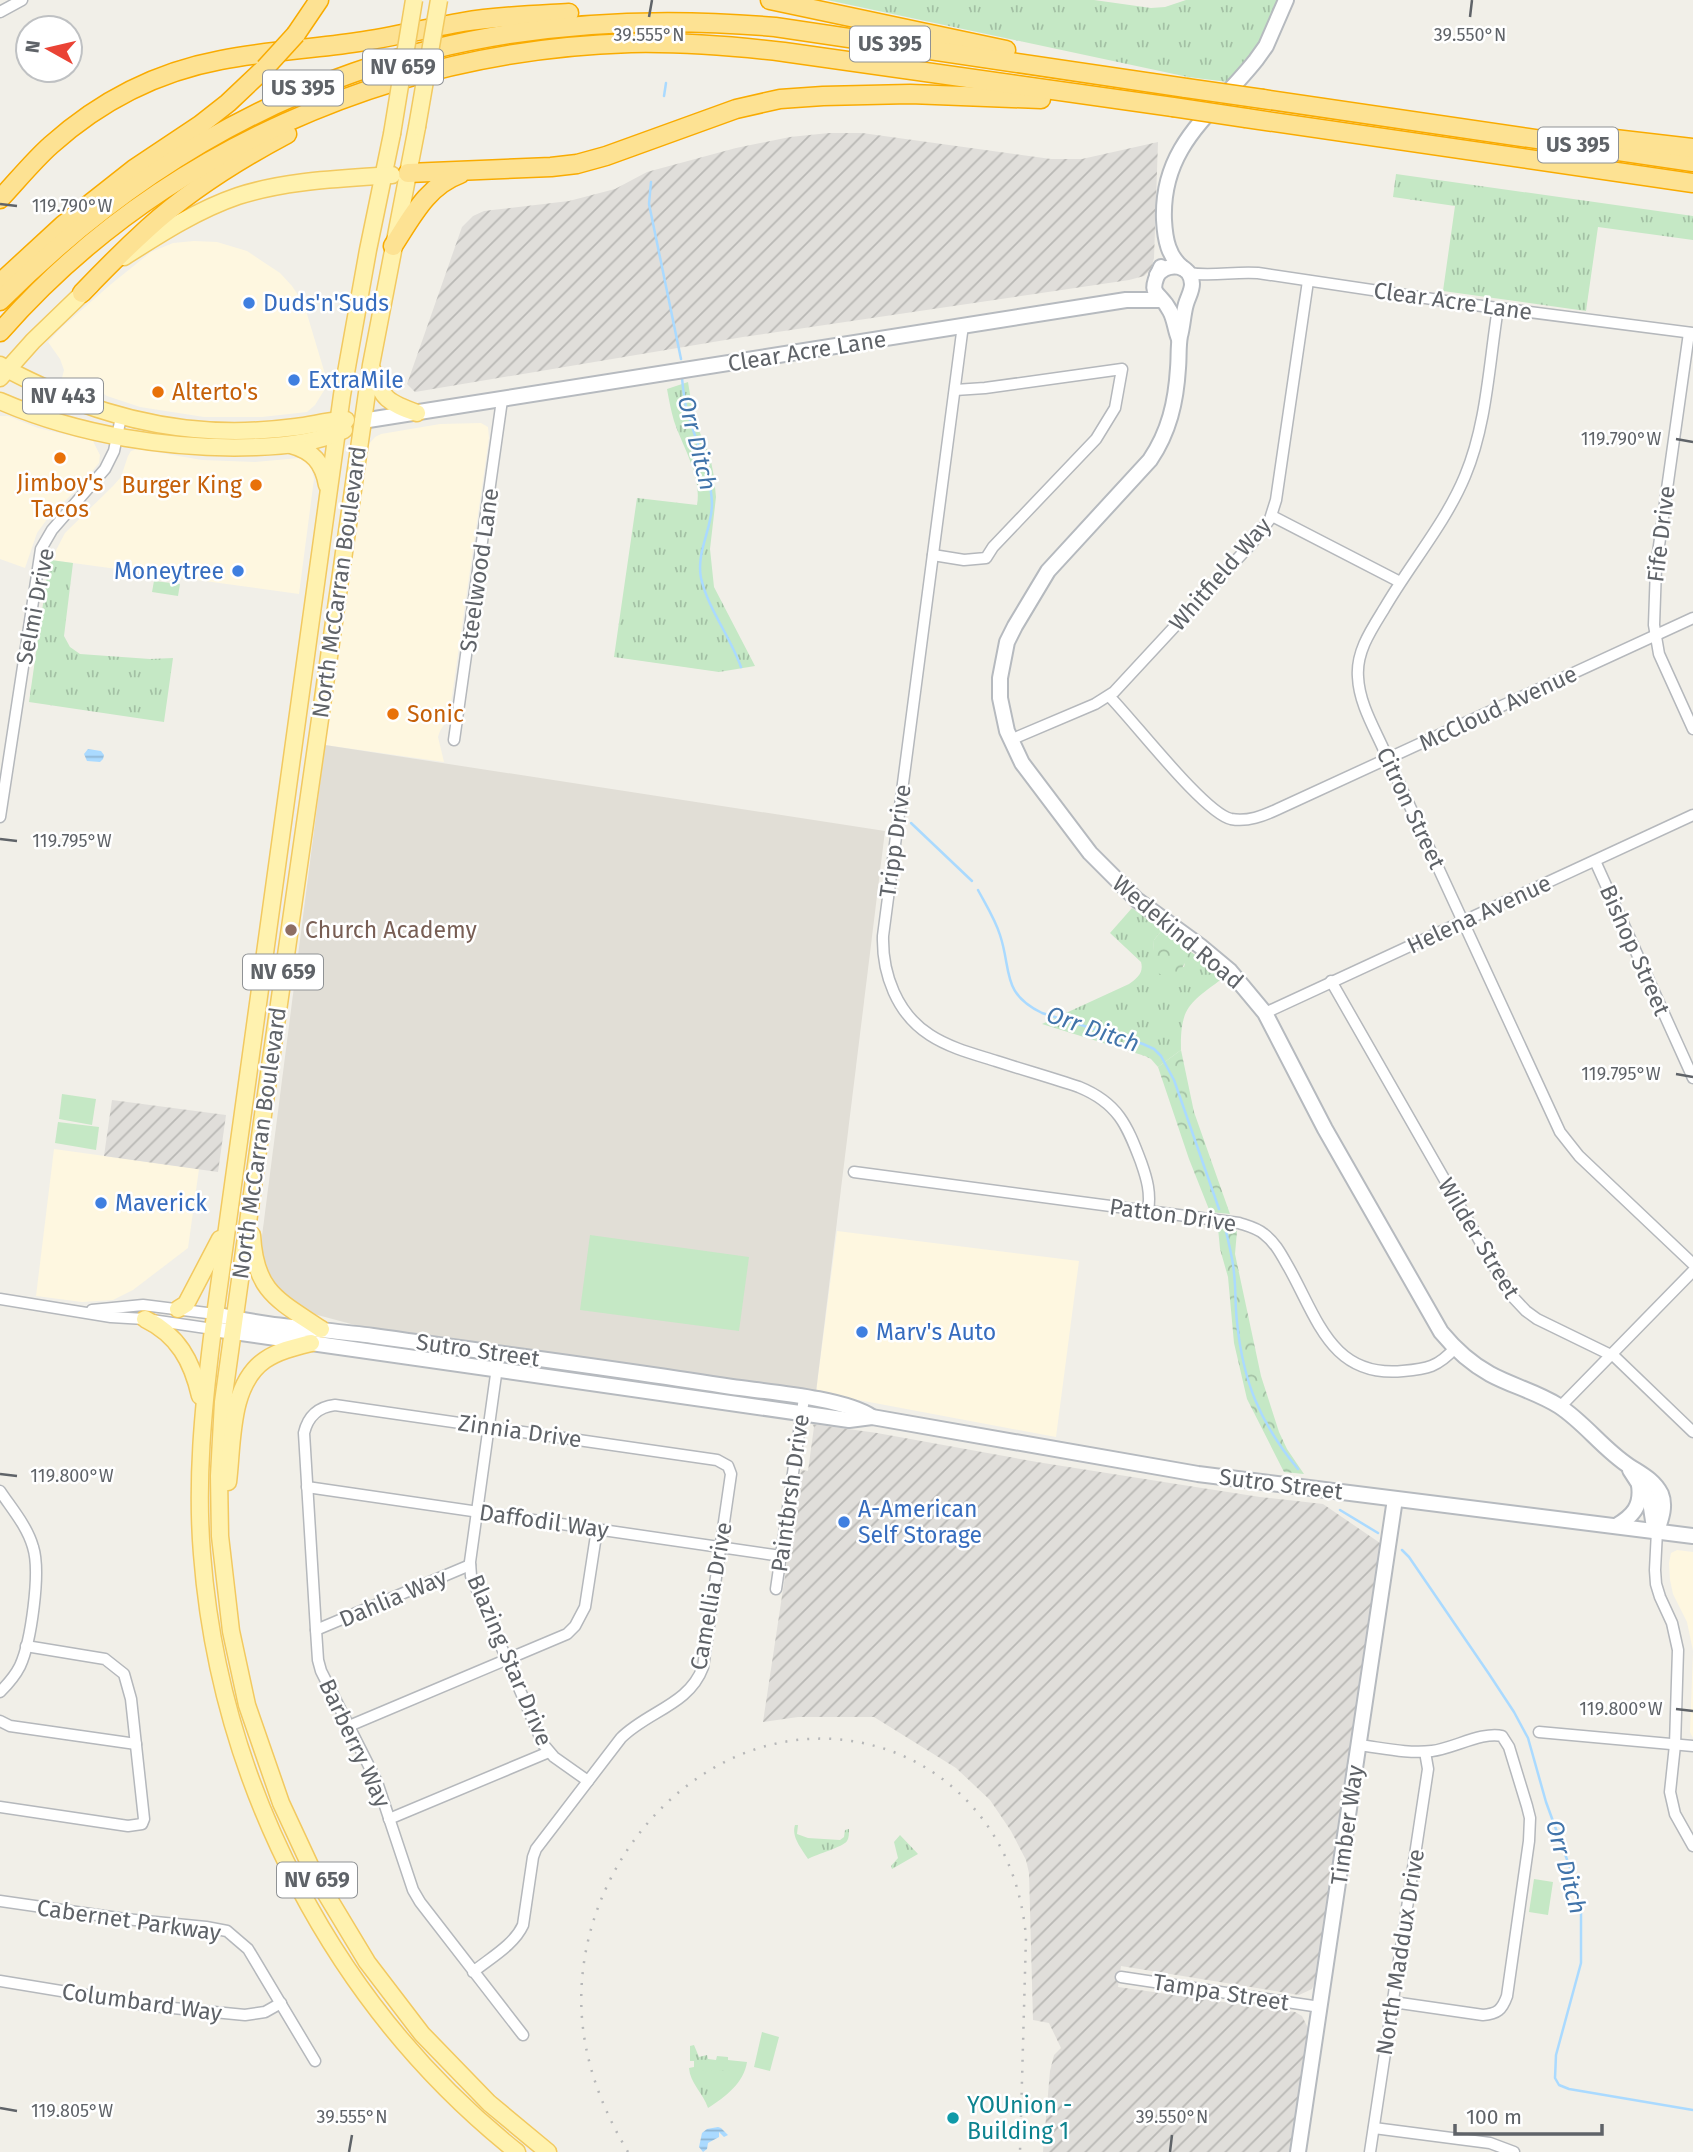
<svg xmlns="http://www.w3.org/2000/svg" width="1693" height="2152" font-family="'Fira Sans',sans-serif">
	<defs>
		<pattern id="industrial-furrows" width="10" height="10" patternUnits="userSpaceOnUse" patternTransform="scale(1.75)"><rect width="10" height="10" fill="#e0deda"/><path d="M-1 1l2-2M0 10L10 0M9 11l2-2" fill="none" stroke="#b9b8b5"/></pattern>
		<pattern id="grass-tufts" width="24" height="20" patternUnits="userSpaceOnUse" patternTransform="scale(1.75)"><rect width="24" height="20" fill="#c5e8c5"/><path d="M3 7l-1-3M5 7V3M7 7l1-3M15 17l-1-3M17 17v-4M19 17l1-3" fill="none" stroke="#a3c0a4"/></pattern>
		<pattern id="forest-crowns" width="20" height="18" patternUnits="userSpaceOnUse" patternTransform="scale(1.75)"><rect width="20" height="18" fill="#c5e8c5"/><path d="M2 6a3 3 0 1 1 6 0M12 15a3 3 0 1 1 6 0" fill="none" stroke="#a3c0a4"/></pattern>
		<pattern id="water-rules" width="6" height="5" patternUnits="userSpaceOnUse" patternTransform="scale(1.75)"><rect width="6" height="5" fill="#aadaff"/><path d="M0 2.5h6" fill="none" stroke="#8eb4d2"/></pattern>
	</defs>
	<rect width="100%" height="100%" fill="#f1efe8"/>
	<g fill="#fef7e0">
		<polygon points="194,241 217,242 247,251 280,273 292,286 304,304 328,384 315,405 307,412 262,417 204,417 140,407 107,396 95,388 61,382 64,370 60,359 48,342 61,328 110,285 151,252 173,243"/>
		<polygon points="0,416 8,416 38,428 93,441 100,455 99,463 79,487 48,518 37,533 25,568 0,559"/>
		<polygon points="481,423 488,427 489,438 449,717 440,731 438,737 444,762 325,745 366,447 375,437 381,434 440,424"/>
		<polygon points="138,449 202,460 255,462 299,458 306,461 311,466 314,479 299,594 51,560 65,533 113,486 121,477 128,456 131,451"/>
		<polygon points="54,1149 199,1169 188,1248 133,1290 113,1300 82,1302 36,1296"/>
		<polygon points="837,1231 1079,1261 1056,1437 816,1392"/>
		<polygon points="1677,1550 1693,1552 1693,1738 1690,1732 1693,1651 1687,1622 1673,1594 1670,1580 1669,1563 1671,1553"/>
	</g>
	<g fill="url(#industrial-furrows)">
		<polygon points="829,133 862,133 1051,159 1082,159 1158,142 1154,258 1151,269 1144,276 1129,280 743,337 415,392 407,384 462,227 473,216 484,211 569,201 615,189 647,172 736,148 790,137"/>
		<polygon points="112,1100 226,1115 218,1172 104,1156"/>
		<polygon points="812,1424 877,1433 1037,1462 1189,1486 1260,1497 1323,1504 1380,1543 1361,1677 1361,1688 1319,1971 1312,1989 1299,1995 1121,1966 1118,1987 1295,2012 1302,2016 1310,2032 1291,2152 1043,2152 1050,2071 1054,2055 1061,2048 1049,2023 1033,2020 1029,1873 1026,1860 1011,1831 990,1800 956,1768 874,1717 798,1717 763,1722 801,1470 808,1471 814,1427"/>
	</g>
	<polygon fill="#e1ded6" points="325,745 885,831 816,1392 355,1325 310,1313 276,1293 261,1256 262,1236"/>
	<g fill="url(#grass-tufts)">
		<polygon points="827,0 1094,0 1151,8 1165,7 1186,0 1278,0 1257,49 1228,82 1188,77"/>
		<polygon points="1396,174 1693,216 1693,240 1598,227 1586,311 1443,291 1455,206 1393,197"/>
		<path d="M 688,382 L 694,419 L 710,456 L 714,477 L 716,497 L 710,549 L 714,587 L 755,666 L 719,672 L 614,657 L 637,498 L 697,505 C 702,476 683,448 674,421 C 671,411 669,400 667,389 Z"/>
		<polygon points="51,560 73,563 64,636 70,647 80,654 150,659 173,658 164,722 29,702 47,576"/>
		<path d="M 1132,908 L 1162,930 L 1154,940 L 1153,956 L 1184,967 L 1188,950 L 1211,966 L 1223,978 C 1190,1003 1180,1006 1181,1050 L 1158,1067 L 1151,1059 L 1145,1056 L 1042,1024 L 1129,984 C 1137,978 1144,973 1141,962 L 1110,933 Z"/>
		<path d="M 795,1825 L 798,1825 L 797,1834 L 808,1838 L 840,1840 L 844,1837 L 845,1830 L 849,1829 C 849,1833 849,1838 847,1841 C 843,1847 817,1854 808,1859 C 802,1849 791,1837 795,1825 Z"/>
		<polygon points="900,1835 918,1854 892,1869 891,1866 898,1858 894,1842"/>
		<path d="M 694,2045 L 699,2057 L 707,2055 L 708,2059 L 716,2060 L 717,2056 L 728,2057 L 728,2060 L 747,2062 C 744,2083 725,2097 708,2108 C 703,2093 690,2083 689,2068 L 694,2067 L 694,2061 L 690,2061 L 690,2046 Z"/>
	</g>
	<g fill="url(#forest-crowns)">
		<path d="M 1162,930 L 1188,950 L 1187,960 L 1178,974 C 1149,981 1152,961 1154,940 Z"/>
		<polygon points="1181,1050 1194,1112 1230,1214 1210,1212 1189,1159 1158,1067"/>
		<polygon points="1218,1228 1237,1231 1235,1254 1261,1376 1279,1432 1287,1449 1304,1474 1284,1472 1247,1399 1234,1343 1228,1277 1220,1249"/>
	</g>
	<g fill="#c5e8c5">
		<polygon points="154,581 180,584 178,596 152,592"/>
		<polygon points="62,1094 96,1099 92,1125 59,1119"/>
		<polygon points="58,1122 99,1127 96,1150 55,1143"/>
		<polygon points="590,1235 749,1257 739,1331 580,1310"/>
		<polygon points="1534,1879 1553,1882 1548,1915 1529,1912"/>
		<polygon points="762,2032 779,2037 770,2071 754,2067"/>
		<polygon points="730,2070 730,2085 702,2085 702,2071"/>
	</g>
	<g fill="url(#water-rules)">
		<polygon points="88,749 101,751 104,755 103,759 100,762 87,761 84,754"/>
		<polygon points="718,2127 721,2128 728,2135 724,2137 719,2132 719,2137 708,2143 707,2149 703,2152 699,2147 702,2133 707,2129"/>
	</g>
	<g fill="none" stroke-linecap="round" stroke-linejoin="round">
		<g stroke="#aadaff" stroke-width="2.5">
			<polyline points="664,96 666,83"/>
			<polyline points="651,182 649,204 681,359"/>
			<path d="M 682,378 C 683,389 684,400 687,410 C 695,441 711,471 712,504 C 712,529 696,552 701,578 C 708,609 730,636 741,667"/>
			<polyline points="911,823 972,881"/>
			<path d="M 978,890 C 986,905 995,919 1000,935 C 1012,971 1001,993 1042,1013 L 1143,1044 L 1154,1049 L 1161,1056 L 1174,1080 L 1219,1209"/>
			<path d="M 1226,1231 C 1229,1245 1233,1259 1234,1273 C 1236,1290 1235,1306 1237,1322 C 1243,1382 1260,1423 1298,1469"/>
			<polyline points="1340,1510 1378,1533"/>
			<polyline points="1402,1550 1409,1557 1489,1674 1514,1712 1528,1738 1546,1802 1573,1876 1581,1911 1581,1963 1556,2055 1555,2078 1559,2085 1569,2089 1693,2110"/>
		</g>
		<g stroke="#b5b8bc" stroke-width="13">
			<g id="street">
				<polyline points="0,12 22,0"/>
				<path d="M 1189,273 C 1212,277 1235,271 1258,273 L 1459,303 L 1693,333"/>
				<path d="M 1498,308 C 1489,363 1487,424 1465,476 C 1445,524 1410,564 1384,609 C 1371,630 1356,652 1358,677 C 1359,702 1373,726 1383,748 L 1560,1132 L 1579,1156 L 1693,1264"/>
				<path d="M 963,325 L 883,936 C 882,974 897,1014 930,1035 C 950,1048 974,1054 996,1061 C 1024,1070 1052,1078 1079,1087 C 1118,1103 1127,1125 1141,1162 C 1147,1179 1151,1193 1148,1211"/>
				<polyline points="1689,333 1656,567 1654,625 1659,654 1693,729"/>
				<polyline points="1272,516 1400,582"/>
				<polyline points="933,555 964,560 986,558 993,547 1096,439 1115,408 1122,369 985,388 955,390"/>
				<path d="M 1109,696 C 1133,720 1204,813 1231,819 C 1248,822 1263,816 1278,809 L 1693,618"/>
				<polyline points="454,740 502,400"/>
				<polyline points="1010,740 1095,704 1114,692 1253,542 1270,519 1276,500 1308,281"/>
				<polyline points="0,817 41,549 52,530 105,469 114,451 121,417"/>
				<polyline points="1595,861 1693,1078"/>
				<polyline points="1331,981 1510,1294 1526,1311 1537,1319 1615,1357 1693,1432"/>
				<polyline points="1265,1013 1693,815"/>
				<path d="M 854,1172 L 1239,1223 C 1248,1226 1257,1228 1264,1234 C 1276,1243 1282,1256 1289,1268 C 1318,1320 1332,1378 1403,1371 C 1427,1369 1438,1367 1455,1348"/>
				<polyline points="0,1299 111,1317 145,1319 213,1329"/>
				<polyline points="92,1310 143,1305 215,1314"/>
				<polyline points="499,1353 470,1562 471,1576 543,1744 554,1757 588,1781"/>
				<polyline points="1560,1407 1693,1271"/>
				<polyline points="307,1487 781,1556"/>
				<path d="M 0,1491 C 12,1509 27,1526 33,1547 C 41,1572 31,1642 20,1666 C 15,1676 8,1684 0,1692"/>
				<polyline points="1657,1531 1655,1570 1656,1584 1660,1597 1672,1623 1678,1650 1675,1745 1670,1792 1675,1814 1693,1846"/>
				<polyline points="776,1589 804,1398"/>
				<polyline points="316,1630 470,1565"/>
				<polyline points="0,1721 10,1726 136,1744"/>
				<polyline points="349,1726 567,1634 575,1626 585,1607 597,1529"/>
				<polyline points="1539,1732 1693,1746"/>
				<path d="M 1359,1745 C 1383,1748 1408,1754 1432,1751 C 1452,1749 1483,1731 1502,1736 L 1509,1747 L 1527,1806 L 1530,1818 L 1529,1841 L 1507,1996 C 1502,2010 1497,2014 1483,2015 L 1393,2002"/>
				<polyline points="0,1807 128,1826 142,1824 144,1819 131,1699 124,1674 105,1659 26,1646"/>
				<polyline points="389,1819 549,1752"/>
				<polyline points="0,1901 125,1919 206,1927 227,1931 248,1949 315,2061"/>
				<path d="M 473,1972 C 490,1958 514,1945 523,1925 L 533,1857 L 536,1849 L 621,1738 C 648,1711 689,1705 703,1667 L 731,1474 L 728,1466 L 717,1460 L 335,1405 C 318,1407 308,1416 304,1433 L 316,1630 L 318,1660 L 321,1671 L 377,1782 L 413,1890 L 420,1902 L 523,2035"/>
				<polyline points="1121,1977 1320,2007"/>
				<polyline points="0,1981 152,2006 245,2015 265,2012 281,2003"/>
				<polyline points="1374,2128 1490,2143 1514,2152"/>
				<polyline points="1370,2152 1428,1769 1425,1752"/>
			</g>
		</g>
		<g stroke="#b6babf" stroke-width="18">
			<g id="secondary">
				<path d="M 1161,267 C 1146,298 1159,289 1170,311 C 1175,320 1175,330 1179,339"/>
				<path d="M 1184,269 C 1168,257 1165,239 1164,220 C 1161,144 1214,113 1256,60 L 1266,46 L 1286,0"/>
				<path d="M 1157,275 C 1168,262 1191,263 1192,284 C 1192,291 1188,297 1186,304 C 1183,314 1183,325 1180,336 C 1178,346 1179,358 1178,368 C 1176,402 1169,432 1150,460 L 1048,571 L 1015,626 L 1007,642 L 1000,678 L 1000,698 L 1007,731 L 1022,763 L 1090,853 L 1137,900 L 1200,946 L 1230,971 L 1265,1013 L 1325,1129 L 1441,1332 C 1455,1349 1470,1363 1490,1374 C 1512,1386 1537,1392 1559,1406 C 1585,1423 1603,1449 1629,1466 C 1641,1474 1654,1480 1661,1494 C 1666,1506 1661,1519 1657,1531"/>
				<polyline points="362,421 1126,300 1161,300"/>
				<path d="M 215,1314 C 267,1327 321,1329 373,1336 C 493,1353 613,1368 732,1387 C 768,1392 844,1398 872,1417"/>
				<polyline points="213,1329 849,1420 872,1417 1198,1474 1693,1536"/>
				<polyline points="1630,1470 1650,1501 1653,1521 1657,1530"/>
				<path d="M 1616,1526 C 1633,1516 1642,1506 1639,1485"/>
				<polyline points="1298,2152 1395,1499"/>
			</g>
		</g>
		<g stroke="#f2c960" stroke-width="19">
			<g id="primary">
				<polyline points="417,127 371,365 262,1122 223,1402 219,1476 220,1536 231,1631 247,1705 281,1803 314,1874 367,1962 422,2034 489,2103 548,2152"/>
				<path d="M 392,134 L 368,250 L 342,395 L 212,1337 C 203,1410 196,1481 202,1554 C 220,1786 335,2007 517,2152"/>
				<path d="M 124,257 C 160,234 197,210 238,196 C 288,180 340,179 392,175"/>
				<path d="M 0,365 C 25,380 52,391 78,402 C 150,429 220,437 296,427 C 310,425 324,422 339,420 L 346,420"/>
				<path d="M 372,369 C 381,399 389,403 417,413"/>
				<polyline points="0,378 33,341 91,285"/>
				<path d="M 0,401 C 78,435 171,450 256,447 C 285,446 317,443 344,430"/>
				<path d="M 291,445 C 313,451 323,463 327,485"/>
				<path d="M 252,1235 C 255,1292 278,1300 321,1329"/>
				<polyline points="178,1309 186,1304 220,1239"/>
				<path d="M 145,1319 C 178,1335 192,1361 200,1396"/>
				<path d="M 228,1482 C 233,1443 229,1385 265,1360 C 278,1351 295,1347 311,1343"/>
			</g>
		</g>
		<g stroke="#f9ab00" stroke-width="21">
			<g id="highway">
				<polyline points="770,0 1006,50"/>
				<polyline points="296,34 319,0"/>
				<polyline points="1263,99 1693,162"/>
				<polyline points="1246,118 1693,183"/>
				<polyline points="1606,138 1693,148"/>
				<polyline points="408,173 551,167 577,164 606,156 736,109 780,99 823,96 910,94 1041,99"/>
				<path d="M 0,199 C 17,181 33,161 51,145 C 99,102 157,72 221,60 C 266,51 313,49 358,42 C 393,37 428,28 463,22 C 498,16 534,15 569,13"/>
				<path d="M 393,246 C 412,217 427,186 460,174"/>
				<polyline points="0,283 63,225 134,169 200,125 228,103 265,68"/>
				<path d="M 82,293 C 103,271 125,249 148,228 C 189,191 238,160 287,134"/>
				<path d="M 0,301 C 217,84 469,0 775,27 L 1186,88"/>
				<path d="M 0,332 C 158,152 393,50 631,43 C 682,42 733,46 784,52 L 1173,107"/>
			</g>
		</g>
		<use href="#street" stroke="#fff" stroke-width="10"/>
		<use href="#secondary" stroke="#fff" stroke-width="14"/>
		<use href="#primary" stroke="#fff2af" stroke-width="16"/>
		<use href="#highway" stroke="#fde293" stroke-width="18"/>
		<path stroke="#b6b7b8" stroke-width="2.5" stroke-dasharray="2 9" stroke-linecap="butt" d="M 628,2152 C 595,2097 575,2036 583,1970 C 597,1846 703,1731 834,1739 C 877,1742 918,1758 950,1785 C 997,1824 1021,1878 1026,1937 L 1020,2152"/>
		<g stroke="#f2c960" stroke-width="19" stroke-linecap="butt">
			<g id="primary-bridge">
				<polyline points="417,127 439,0"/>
				<polyline points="392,134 414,0"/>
			</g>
		</g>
		<g stroke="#f9ab00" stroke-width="21" stroke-linecap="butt">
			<g id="highway-bridge">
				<polyline points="265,68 296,34"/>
				<polyline points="1186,88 1263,99"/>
				<polyline points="1173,107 1246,118"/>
			</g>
		</g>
		<use href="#primary-bridge" stroke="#fff2af" stroke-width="16"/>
		<use href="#highway-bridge" stroke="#fde293" stroke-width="18"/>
	</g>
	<path fill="none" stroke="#5f6368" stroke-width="2.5" d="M 649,17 L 652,0M 1470,17 L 1472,0M 0,204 L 17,206M 1676,439 L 1693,442M 0,839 L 17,841M 1676,1074 L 1693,1077M 0,1474 L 17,1476M 1676,1709 L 1693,1711M 0,2108 L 17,2111M 349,2152 L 352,2135M 1170,2152 L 1172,2135"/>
	<g fill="#3f7fe0" stroke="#fff" stroke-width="2.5">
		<circle cx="249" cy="303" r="7"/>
		<circle cx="294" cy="380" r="7"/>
		<circle cx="238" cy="571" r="7"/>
		<circle cx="101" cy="1203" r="7"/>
		<circle cx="862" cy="1332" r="7"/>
		<circle cx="844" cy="1522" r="7"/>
	</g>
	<g fill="#e8710a" stroke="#fff" stroke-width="2.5">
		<circle cx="158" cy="392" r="7"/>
		<circle cx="60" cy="458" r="7"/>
		<circle cx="256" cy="485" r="7"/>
		<circle cx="393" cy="714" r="7"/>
	</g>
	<circle fill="#8d6e63" stroke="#fff" stroke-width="2.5" cx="291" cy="930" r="7"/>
	<circle fill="#0f9aa8" stroke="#fff" stroke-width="2.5" cx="953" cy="2118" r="7"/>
	<g text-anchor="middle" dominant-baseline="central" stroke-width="5" stroke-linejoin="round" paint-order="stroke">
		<g fill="#fff" stroke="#8f9295" stroke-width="2">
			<rect x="850" y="26.5" width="80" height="35" rx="5"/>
			<rect x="363" y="49.5" width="80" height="35" rx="5"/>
			<rect x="263" y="70.5" width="80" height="35" rx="5"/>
			<rect x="1538" y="127.5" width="80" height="35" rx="5"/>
			<rect x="23" y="378.5" width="80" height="35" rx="5"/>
			<rect x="243" y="954.5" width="80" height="35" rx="5"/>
			<rect x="277" y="1862.5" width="80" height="35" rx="5"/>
		</g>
		<g font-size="21" font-weight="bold" fill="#5f6368">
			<text x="890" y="44">US 395</text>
			<text x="403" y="67">NV 659</text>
			<text x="303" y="88">US 395</text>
			<text x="1578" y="145">US 395</text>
			<text x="63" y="396">NV 443</text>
			<text x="283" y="972">NV 659</text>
			<text x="317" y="1880">NV 659</text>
		</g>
		<g font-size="23" fill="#5f6368" stroke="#fff">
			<text transform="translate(1453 301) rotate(8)">Clear Acre Lane</text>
			<text transform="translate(807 351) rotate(-9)">Clear Acre Lane</text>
			<text transform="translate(1661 534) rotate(-83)">Fife Drive</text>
			<text transform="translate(479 570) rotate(-82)">Steelwood Lane</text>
			<text transform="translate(1220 574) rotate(-49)">Whitfield Way</text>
			<text transform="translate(339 582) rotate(-82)">North McCarran Boulevard</text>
			<text transform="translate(35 606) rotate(-79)">Selmi Drive</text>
			<text transform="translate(1498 708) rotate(-25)">McCloud Avenue</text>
			<text transform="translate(1411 808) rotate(65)">Citron Street</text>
			<text transform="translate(895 841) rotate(-82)">Tripp Drive</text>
			<text transform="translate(1479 914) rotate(-25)">Helena Avenue</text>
			<text transform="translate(1178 932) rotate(40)">Wedekind Road</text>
			<text transform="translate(1635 950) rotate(66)">Bishop Street</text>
			<text transform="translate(259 1143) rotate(-82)">North McCarran Boulevard</text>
			<text transform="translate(1173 1215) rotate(8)">Patton Drive</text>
			<text transform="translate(1479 1238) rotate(59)">Wilder Street</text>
			<text transform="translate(478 1350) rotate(8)">Sutro Street</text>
			<text transform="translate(520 1431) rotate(8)">Zinnia Drive</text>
			<text transform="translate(1281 1484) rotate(7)">Sutro Street</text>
			<text transform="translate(790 1493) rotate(-82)">Paintbrsh Drive</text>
			<text transform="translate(544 1521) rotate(8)">Daffodil Way</text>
			<text transform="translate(711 1596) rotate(-80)">Camellia Drive</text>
			<text transform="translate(393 1598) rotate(-23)">Dahlia Way</text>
			<text transform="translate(510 1660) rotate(67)">Blazing Star Drive</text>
			<text transform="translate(355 1743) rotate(65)">Barberry Way</text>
			<text transform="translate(1347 1825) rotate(-82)">Timber Way</text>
			<text transform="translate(129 1920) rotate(8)">Cabernet Parkway</text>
			<text transform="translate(1400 1952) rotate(-81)">North Maddux Drive</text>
			<text transform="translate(1221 1992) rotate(9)">Tampa Street</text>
			<text transform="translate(142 2002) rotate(8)">Columbard Way</text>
		</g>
		<g font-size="23" fill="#366cbe" stroke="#fff" text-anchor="start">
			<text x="263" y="303">Duds'n'Suds</text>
			<text x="308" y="380">ExtraMile</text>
			<text x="224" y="571" text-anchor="end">Moneytree</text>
			<text x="115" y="1203">Maverick</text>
			<text x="876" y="1332">Marv's Auto</text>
			<text x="858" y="1509">A-American<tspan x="858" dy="26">Self Storage</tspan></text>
		</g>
		<g font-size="23" fill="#c56008" stroke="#fff" text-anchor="start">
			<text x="172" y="392">Alterto's</text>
			<text x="60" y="483" text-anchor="middle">Jimboy's<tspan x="60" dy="26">Tacos</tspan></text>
			<text x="242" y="485" text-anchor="end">Burger King</text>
			<text x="407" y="714">Sonic</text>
		</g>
		<g font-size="23" fill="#785e54" stroke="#fff" text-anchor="start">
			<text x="305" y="930">Church Academy</text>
		</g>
		<g font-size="23" fill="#0d838f" stroke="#fff" text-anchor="start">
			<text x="967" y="2105">YOUnion -<tspan x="967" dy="26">Building 1</tspan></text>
		</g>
		<g font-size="24" font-style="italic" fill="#4174aa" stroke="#fff">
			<text transform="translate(697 443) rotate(76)">Orr Ditch</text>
			<text transform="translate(1093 1029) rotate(19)">Orr Ditch</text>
			<text transform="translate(1566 1867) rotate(75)">Orr Ditch</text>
		</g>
	</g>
	<g font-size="18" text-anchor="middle" fill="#5f6368" stroke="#fff" stroke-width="5" stroke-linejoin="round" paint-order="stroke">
		<text x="649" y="41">39.555°N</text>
		<text x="1470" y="41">39.550°N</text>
		<text x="72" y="212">119.790°W</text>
		<text x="1621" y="445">119.790°W</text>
		<text x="72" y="847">119.795°W</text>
		<text x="1621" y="1080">119.795°W</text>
		<text x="72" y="1482">119.800°W</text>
		<text x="1621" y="1715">119.800°W</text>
		<text x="72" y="2117">119.805°W</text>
		<text x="352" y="2123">39.555°N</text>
		<text x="1172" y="2123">39.550°N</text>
	</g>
	<g transform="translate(49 49) rotate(278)"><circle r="33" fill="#ffffff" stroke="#bfc1c3" stroke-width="2"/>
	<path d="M0-5L12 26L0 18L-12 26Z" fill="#ea4335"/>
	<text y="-10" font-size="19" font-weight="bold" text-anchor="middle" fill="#5f6368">N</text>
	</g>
	<path d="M1455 2124v10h147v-10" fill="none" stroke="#5f6368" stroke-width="3.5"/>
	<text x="1466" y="2124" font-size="21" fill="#5f6368" stroke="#ffffff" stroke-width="5" paint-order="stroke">100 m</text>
</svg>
